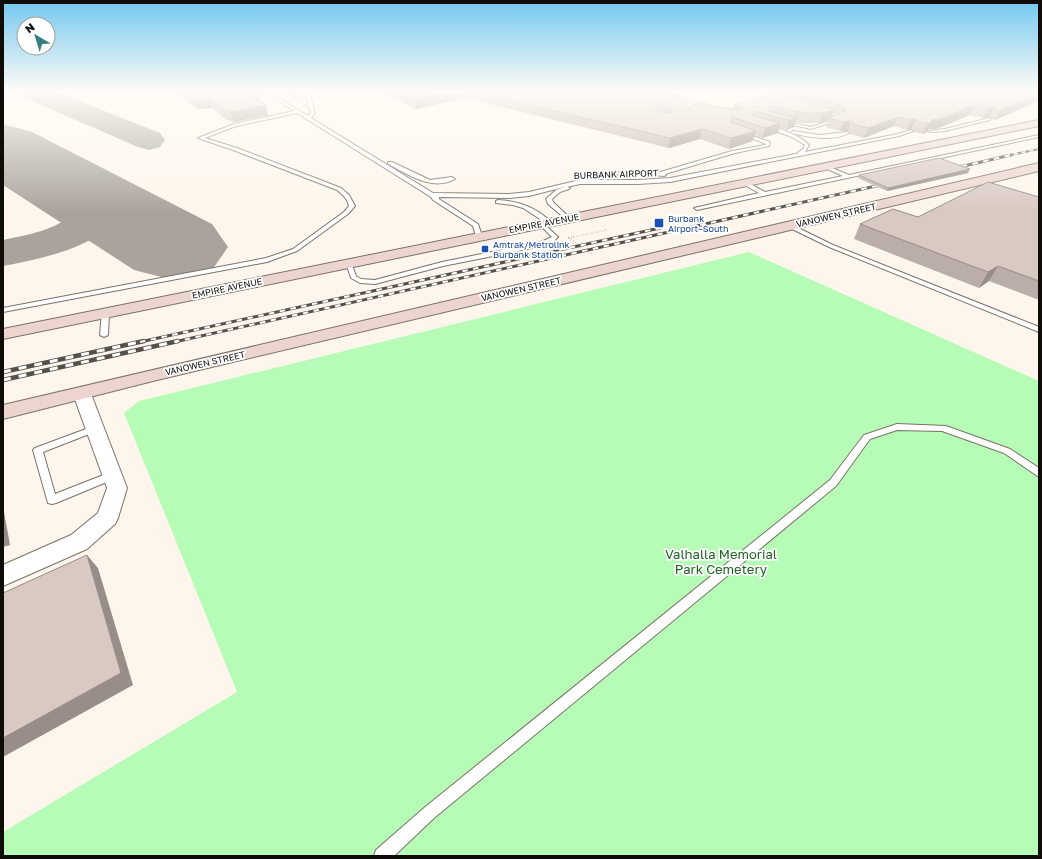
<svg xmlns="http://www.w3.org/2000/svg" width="1042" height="859" font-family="'Golos Text',sans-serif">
	<rect width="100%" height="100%" fill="#fef6ec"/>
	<polygon fill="#b7fcb6" points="749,252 1039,381 1039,856 3,856 3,832 237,692 124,413 139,401"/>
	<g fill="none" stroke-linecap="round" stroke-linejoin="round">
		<g fill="#a9a39b" fill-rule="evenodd">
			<polygon points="21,92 57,92 160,133 165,140 160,147 149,150 138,147 25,98"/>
			<path d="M 96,190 L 110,194 L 116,202 C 115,206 116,210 115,214 C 104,248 33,260 3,266 L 3,240 C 27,235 57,230 75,212 L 76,202 L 82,194 Z"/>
		</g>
		<polygon fill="#a9a39b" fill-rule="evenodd" points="3,124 32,132 212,224 228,247 212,270 173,280 134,270 3,185"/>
		<g stroke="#7a7267" stroke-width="2">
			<g id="lane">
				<path d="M 265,92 L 269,92 L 308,116 L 311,113 L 310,108 L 286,92 L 290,92 L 309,104 L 305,92 L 309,92 L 315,113 L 311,118 L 433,193 L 509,194 L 529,192 L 580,180 L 638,180 L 670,178 L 796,154 L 803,149 L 805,145 L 792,137 L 767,128 L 768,126 C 783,130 798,134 809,145 L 805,152 L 898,134 L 911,130 L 913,131 L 899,136 L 670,182 L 638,184 L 580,184 L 567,187 L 570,188 L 569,189 L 560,192 L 552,199 L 553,202 L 570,218 L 571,219 L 568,221 L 548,204 L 546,199 L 556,190 L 564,187 L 529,196 L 509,198 L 439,197 L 439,199 L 478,224 L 482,236 L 479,238 L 476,236 L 473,226 L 433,200 L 431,197 L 297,113 L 236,126 L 205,138 L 237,148 L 341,188 L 349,195 L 355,206 L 348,214 L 297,251 L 267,262 L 3,312 L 3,308 L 266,258 L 293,249 L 344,212 L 349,206 C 347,198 343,195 337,190 L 233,150 L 198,138 L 234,124 L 294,111 Z"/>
				<polygon points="677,99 689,100 710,106 708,107 689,102 676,101"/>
				<polygon points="819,111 841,119 811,129 781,122 783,121 811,127 835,119 819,113"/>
				<polygon points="989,118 990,120 945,131 930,132 928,131 945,129"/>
				<path d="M 793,131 L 820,135 L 847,132 L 849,133 C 833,142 809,137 791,133 Z"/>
				<polygon points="741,132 770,142 769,146 735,153 665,174 666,175 664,176 642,174 579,175 577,174 579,173 642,172 657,173 732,151 765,145 766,144 741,134"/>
				<polygon points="1039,135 1039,137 697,210 694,208 759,193 741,183 740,182 743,180 765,192 843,176 823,167 823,166 825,165 849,175"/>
				<path d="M 388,162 L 392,162 L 430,180 L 452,177 L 455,179 C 432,192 408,174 388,164 Z"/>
				<path d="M 498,200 C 518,201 536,207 551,222 L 546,223 L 523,208 L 513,205 L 496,203 L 496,201 Z"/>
				<polygon points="542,222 558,237 553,242 543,246 443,266 375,284 360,283 351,278 346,263 351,262 356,276 361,279 375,280 442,262 541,242 552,237 539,224"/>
				<polygon points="788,225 792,225 833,245 1039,327 1039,332 829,247 788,227"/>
				<polygon points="102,311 108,311 109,313 108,335 104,337 100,335"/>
				<polygon points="897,424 946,426 1010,449 1039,468 1039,477 1004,453 942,431 897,430 870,439 836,486 434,818 394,856 374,856 376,850 424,808 830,480 864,435"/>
				<polygon points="94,426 98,429 97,431 43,452 55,494 111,472 114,473 116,476 114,479 56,503 52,504 48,503 33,450 35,448"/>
			</g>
		</g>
		<g stroke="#7a7267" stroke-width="2">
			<polygon id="street" points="82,388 88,390 91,394 127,488 118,518 115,524 87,549 3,586 3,565 71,535 98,513 107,488 73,394 76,390"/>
		</g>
		<g stroke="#7a7267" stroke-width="2">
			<g id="secondary">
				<polygon points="1039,120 1039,126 3,339 3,329"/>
				<polygon points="1039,163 1039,171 153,381 3,419 3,405"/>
			</g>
		</g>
		<polyline stroke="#b0a9a1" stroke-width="1.5" stroke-dasharray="0.5 2" stroke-linecap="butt" points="569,238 607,230 605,229"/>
		<polyline stroke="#b0a9a1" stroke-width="2" stroke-dasharray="0.5 2" stroke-linecap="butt" points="574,237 569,238 585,251 593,254"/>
		<use href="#lane" fill="#fff" fill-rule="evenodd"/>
		<use href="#street" fill="#fff" fill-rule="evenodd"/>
		<use href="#secondary" fill="#ecd5cf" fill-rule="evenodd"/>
		<g stroke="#54504a" stroke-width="2">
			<polyline id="rail-far2" points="1006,156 1039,149"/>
		</g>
		<g stroke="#54504a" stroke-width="3">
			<g id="rail-far1">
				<polyline points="951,169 1011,155"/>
				<polyline points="140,342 660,228"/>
				<polyline points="174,342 885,184"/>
			</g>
		</g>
		<g stroke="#54504a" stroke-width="4.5">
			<g id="rail">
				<polyline points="3,372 144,341"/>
				<polyline points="3,380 178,341"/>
			</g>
		</g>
		<use href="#rail-far2" stroke="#fff" stroke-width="1.5" stroke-dasharray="4" stroke-linecap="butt"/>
		<use href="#rail-far1" stroke="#fff" stroke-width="2" stroke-dasharray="5.5" stroke-linecap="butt"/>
		<use href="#rail" stroke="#fff" stroke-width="3" stroke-dasharray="8" stroke-linecap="butt"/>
	</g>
	<g fill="#bbada8" fill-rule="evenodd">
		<polygon points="175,92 260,92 261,98 259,98 260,101 266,105 268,115 234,122 227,120 212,108 197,109"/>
		<path d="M 380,92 L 667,92 L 679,100 L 687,108 L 696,105 L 697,101 L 721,108 L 733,109 L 734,105 L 786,92 L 1039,92 L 1039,101 L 995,120 L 991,119 L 990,117 L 984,118 L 970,115 L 936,129 L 928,129 L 927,132 L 923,134 L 914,132 L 912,129 L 907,130 L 894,126 L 864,138 L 850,134 L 850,132 L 848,131 L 840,131 L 826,127 L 828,120 L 819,123 L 803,123 L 796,122 L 794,127 L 787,130 L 779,128 L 778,133 L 762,138 L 754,135 L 753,141 L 729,149 L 700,139 L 669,148 L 465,98 L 416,109 ZM 833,113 L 836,114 L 832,116 Z"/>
		<polygon points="968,173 887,191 858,178 859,175"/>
		<polygon points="1039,197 1039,300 989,281 979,288 854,239 860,224 918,217"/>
	</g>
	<g fill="#988d88">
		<polygon points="251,92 260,92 261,98 259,98 261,105 254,106"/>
		<polygon points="452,92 464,92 465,98 416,109 415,99"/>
		<polygon points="1039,94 1039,101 995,120 999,111"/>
		<polygon points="209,98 212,108 197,109 194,99"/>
		<polygon points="266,105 268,115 234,122 231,112"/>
		<polygon points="974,105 970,115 936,129 928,129 927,132 923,134 927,124 932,120"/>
		<polygon points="994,107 990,117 984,118 988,108"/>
		<polygon points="834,110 832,118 829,118 828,120 819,123 822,113"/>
		<polygon points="898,117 894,126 864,138 868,128"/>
		<polygon points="797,118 794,127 787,130 789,120"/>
		<polygon points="916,119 912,129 907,130 911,120"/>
		<polygon points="851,121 848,131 840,131 843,122"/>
		<polygon points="780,123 778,133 762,138 765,128"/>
		<polygon points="702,129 700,139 669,148 670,138"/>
		<polygon points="756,131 753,141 729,149 731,138"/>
		<polygon points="970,169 968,173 887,191 888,188"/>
		<polygon points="998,266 989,281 979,288 988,272"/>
		<polygon points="3,506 10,545 3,547"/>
		<polygon points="87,555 98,568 133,685 3,757 3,738"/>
	</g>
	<g fill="#d9c9c3" stroke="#988d88" fill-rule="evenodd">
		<polygon points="184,92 253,92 258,95 252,96 266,105 231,112 223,109 209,98 194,99"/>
		<polygon points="398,92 452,92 415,99"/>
		<path d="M 474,92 L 667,92 L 680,96 L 679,100 L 688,103 L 686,105 L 687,108 L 698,104 L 699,102 L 697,101 L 721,108 L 725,107 L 739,111 L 742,108 L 734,105 L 776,93 L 780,94 L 786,92 L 1039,92 L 1039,94 L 999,111 L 996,110 L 994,107 L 988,108 L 974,105 L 940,119 L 932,120 L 931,122 L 927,124 L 918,122 L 916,119 L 911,120 L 898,117 L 868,128 L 853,124 L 854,123 L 851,121 L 843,122 L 829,118 L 846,110 L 839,104 L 791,93 L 789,94 L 790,97 L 834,110 L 822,113 L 805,113 L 770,106 L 768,109 L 769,111 L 797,118 L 789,120 L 754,111 L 752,114 L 753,116 L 780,123 L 765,128 L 732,117 L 730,120 L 731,122 L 756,131 L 731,138 L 702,129 L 670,138 ZM 658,105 L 671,108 L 673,111 L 669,113 L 656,110 L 655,108 Z"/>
		<polygon points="939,158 970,169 888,188 859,175"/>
		<polygon points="988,182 1039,197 1039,281 998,266 988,272 860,224 893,209 918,217"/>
		<polygon points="87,555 121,673 3,738 3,593"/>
	</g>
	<linearGradient id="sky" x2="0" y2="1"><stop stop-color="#73c8f0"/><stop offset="0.43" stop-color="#fffbf6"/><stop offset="1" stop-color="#fffbf6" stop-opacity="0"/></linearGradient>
	<rect width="1042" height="212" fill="url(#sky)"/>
	<g fill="#1a4fb4" stroke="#fff" stroke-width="1.5">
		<rect x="654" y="218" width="10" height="10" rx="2"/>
		<rect x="481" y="245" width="8" height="8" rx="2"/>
	</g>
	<g text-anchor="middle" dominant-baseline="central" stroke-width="3.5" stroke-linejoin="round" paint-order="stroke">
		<g font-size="9" fill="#0f0c08" stroke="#fff">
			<text transform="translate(616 174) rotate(-2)">BURBANK AIRPORT</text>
			<text transform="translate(836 215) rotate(-13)">VANOWEN STREET</text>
			<text transform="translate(544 223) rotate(-11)">EMPIRE AVENUE</text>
			<text transform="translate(227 288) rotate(-12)">EMPIRE AVENUE</text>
			<text transform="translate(521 289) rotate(-13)">VANOWEN STREET</text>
			<text transform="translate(205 363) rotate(-13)">VANOWEN STREET</text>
		</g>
		<g font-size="9" fill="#164399" stroke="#fff" text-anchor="start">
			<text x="668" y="218">Burbank<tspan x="668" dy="10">Airport–South</tspan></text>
			<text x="493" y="244">Amtrak/Metrolink<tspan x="493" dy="10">Burbank Station</tspan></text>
		</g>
		<g font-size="13" fill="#1f6222" stroke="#fff">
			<text x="721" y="554">Valhalla Memorial<tspan x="721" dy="15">Park Cemetery</tspan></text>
		</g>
	</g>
	<rect width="1042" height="859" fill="none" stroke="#0f0c08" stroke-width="8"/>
	<g transform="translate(36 36) rotate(322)"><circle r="19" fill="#ffffff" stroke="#9f9e9c"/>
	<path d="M0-3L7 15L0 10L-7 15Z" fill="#357e83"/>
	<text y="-6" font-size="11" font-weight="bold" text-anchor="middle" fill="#0f0c08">N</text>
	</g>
</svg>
